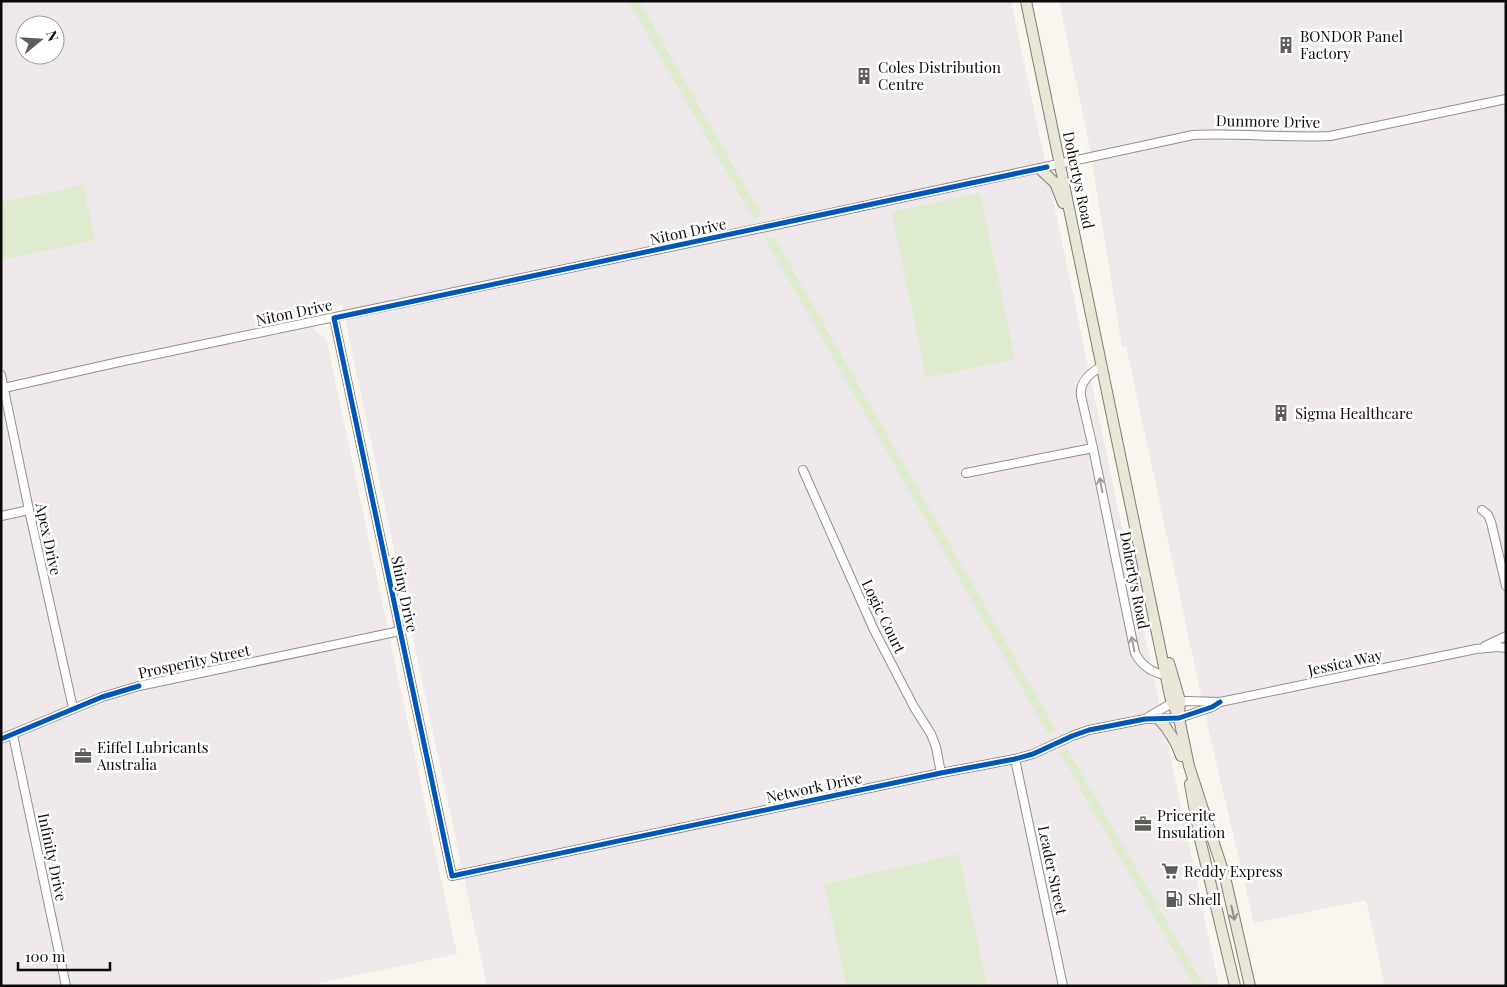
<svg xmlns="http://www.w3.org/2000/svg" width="1507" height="987" font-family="'Playfair Display',serif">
	<rect width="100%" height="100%" fill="#f8f6ee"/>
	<g fill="#efe9eb" fill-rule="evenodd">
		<path d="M 1,1 L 1011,1 L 1219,986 L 987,986 L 959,855 L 824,884 L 846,986 L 487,986 L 342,305 L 311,312 L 315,331 L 326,338 L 457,954 L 305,986 L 1,986 ZM 25,25 L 55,25 L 55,55 L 25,55 Z"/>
		<polygon points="1059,1 1506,1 1506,983 1493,986 1385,986 1366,900 1254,923 1208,727 1126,346 1122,347 1089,143"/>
	</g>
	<g fill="#e0eccf">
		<polygon points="628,1 639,1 762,216 753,218"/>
		<polygon points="83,185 95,240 1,260 1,202"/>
		<polygon points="980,193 1015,359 926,378 893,219 893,212"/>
		<polygon points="774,237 1056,730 1048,734 765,239"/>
		<polygon points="1067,748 1204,986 1194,986 1059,752"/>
		<polygon points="959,854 987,986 846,986 824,884"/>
	</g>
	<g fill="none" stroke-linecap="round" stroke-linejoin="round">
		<g stroke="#91908d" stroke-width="10">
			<g id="minor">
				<polyline points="334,318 452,876 941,773 1015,759 1033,754 1072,736 1089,730 1145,719 1179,718 1212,707 1220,702"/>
				<path d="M 1102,366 C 1090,373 1079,382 1081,396 L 1093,448 L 1135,653 C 1142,666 1151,672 1165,675"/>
				<polyline points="1,375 29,510 73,708"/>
				<path d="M 4,388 L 119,362 L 771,226 L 1193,135 C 1239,133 1284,138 1330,136 L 1506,99"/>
				<polyline points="803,470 874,630 914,707 931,734 936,747 941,773"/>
				<polyline points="966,473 1093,448"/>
				<polyline points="1482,510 1488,515 1491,522 1506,586"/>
				<polyline points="1,516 29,510"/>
				<polyline points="1485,646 1506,636"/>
				<polyline points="1148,717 1172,703 1188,701 1220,702 1476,649 1498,647 1506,648"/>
				<polyline points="13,735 66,986"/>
				<polyline points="1,739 102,697 139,686 400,631"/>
				<polyline points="1015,759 1063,986"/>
			</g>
		</g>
		<g stroke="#7e7e7a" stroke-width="12">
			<g id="major">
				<polyline points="1026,1 1170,696 1172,703 1179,718 1189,766 1225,877 1250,986"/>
				<polyline points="1040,169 1055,183 1063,203"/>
				<polyline points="1169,663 1180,701 1179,717"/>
				<path d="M 1158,718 C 1169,730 1176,741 1181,756"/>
				<polyline points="1190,784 1200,839 1235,986"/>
			</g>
		</g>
		<use href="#minor" stroke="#fefefc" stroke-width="8"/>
		<use href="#major" stroke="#e9e6d8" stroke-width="10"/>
		<g stroke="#fff" stroke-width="8">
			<g id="cycleway">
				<polyline points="1047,167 334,318 452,876 941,773 1015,759 1033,754 1072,736 1089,730 1145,719 1179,718 1212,707 1220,702"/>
				<polyline points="1,739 102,697 139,686"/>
			</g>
		</g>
		<use href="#cycleway" stroke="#0057b8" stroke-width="5"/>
	</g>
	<defs><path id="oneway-shaft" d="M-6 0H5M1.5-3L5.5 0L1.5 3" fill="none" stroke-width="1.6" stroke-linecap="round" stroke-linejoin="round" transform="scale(1.25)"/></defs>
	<g stroke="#9c9c9b">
		<use href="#oneway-shaft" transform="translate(1101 485) rotate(-101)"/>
		<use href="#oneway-shaft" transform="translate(1133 644) rotate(-101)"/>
	</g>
	<use stroke="#908e86" href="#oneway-shaft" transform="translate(1233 913) rotate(77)"/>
	<defs>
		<g id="building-bare" transform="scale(1.35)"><path d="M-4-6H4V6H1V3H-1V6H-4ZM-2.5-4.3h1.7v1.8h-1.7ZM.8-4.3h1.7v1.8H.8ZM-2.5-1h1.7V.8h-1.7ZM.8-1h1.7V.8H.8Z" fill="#5d5d5a" stroke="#fff" stroke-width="2.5" paint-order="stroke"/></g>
		<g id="office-bare" transform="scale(1.35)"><path d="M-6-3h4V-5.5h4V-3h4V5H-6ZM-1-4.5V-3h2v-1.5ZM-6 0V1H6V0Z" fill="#5d5d5a" stroke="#fff" stroke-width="2.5" paint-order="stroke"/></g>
		<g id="supermarket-bare" transform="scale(1.35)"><path d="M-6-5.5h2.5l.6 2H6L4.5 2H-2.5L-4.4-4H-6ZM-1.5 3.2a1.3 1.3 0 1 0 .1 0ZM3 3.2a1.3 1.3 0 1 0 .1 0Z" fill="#5d5d5a" stroke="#fff" stroke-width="2.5" paint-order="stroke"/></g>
		<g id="fuel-bare" transform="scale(1.35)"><path d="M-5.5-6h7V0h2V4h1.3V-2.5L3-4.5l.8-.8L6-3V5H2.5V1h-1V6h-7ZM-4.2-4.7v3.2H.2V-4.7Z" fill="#5d5d5a" stroke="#fff" stroke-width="2.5" paint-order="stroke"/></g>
	</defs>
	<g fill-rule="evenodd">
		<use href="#building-bare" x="1286" y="45"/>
		<use href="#building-bare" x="864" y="76"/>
		<use href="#building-bare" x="1281" y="413"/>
		<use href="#office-bare" x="83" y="756"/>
		<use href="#office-bare" x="1143" y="824"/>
		<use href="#supermarket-bare" x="1170" y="871"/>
		<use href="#fuel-bare" x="1174" y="899"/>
	</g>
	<g text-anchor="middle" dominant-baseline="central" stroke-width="5" stroke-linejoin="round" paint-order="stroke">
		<g font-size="15" fill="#0a0a0a" stroke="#fff" text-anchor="start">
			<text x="1300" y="36">BONDOR Panel<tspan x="1300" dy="17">Factory</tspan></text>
			<text x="878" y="67">Coles Distribution<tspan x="878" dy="17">Centre</tspan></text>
			<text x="1295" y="413">Sigma Healthcare</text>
			<text x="97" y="747">Eiffel Lubricants<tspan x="97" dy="17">Australia</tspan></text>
			<text x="1157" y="815">Pricerite<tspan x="1157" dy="17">Insulation</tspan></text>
			<text x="1184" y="871">Reddy Express</text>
			<text x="1188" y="899">Shell</text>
		</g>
		<g font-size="15" fill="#0a0a0a" stroke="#fff">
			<text transform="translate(1268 121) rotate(1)">Dunmore Drive</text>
			<text transform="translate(1079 180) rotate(78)">Dohertys Road</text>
			<text transform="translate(688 231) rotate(-12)">Niton Drive</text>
			<text transform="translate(294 312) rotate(-12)">Niton Drive</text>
			<text transform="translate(49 539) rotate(78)">Apex Drive</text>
			<text transform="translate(1135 580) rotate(79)">Dohertys Road</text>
			<text transform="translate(405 594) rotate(78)">Shiny Drive</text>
			<text transform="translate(884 616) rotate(64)">Logic Court</text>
			<text transform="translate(194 661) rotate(-12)">Prosperity Street</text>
			<text transform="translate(1345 662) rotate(-12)">Jessica Way</text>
			<text transform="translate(814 787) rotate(-12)">Network Drive</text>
			<text transform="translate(53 857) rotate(78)">Infinity Drive</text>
			<text transform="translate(1053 870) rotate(78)">Leader Street</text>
		</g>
	</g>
	<rect width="1507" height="987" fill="none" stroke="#0a0a0a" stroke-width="5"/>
	<g transform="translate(40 40) rotate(72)"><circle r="24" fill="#ffffff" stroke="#9d9d9d"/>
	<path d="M0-4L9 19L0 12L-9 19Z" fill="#5d5d5a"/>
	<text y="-8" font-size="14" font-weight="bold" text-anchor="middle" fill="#0a0a0a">N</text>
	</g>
	<path d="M18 962v8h92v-8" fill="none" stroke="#0a0a0a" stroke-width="2.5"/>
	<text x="25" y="962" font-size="15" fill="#0a0a0a" stroke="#ffffff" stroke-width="4" paint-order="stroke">100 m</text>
</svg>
